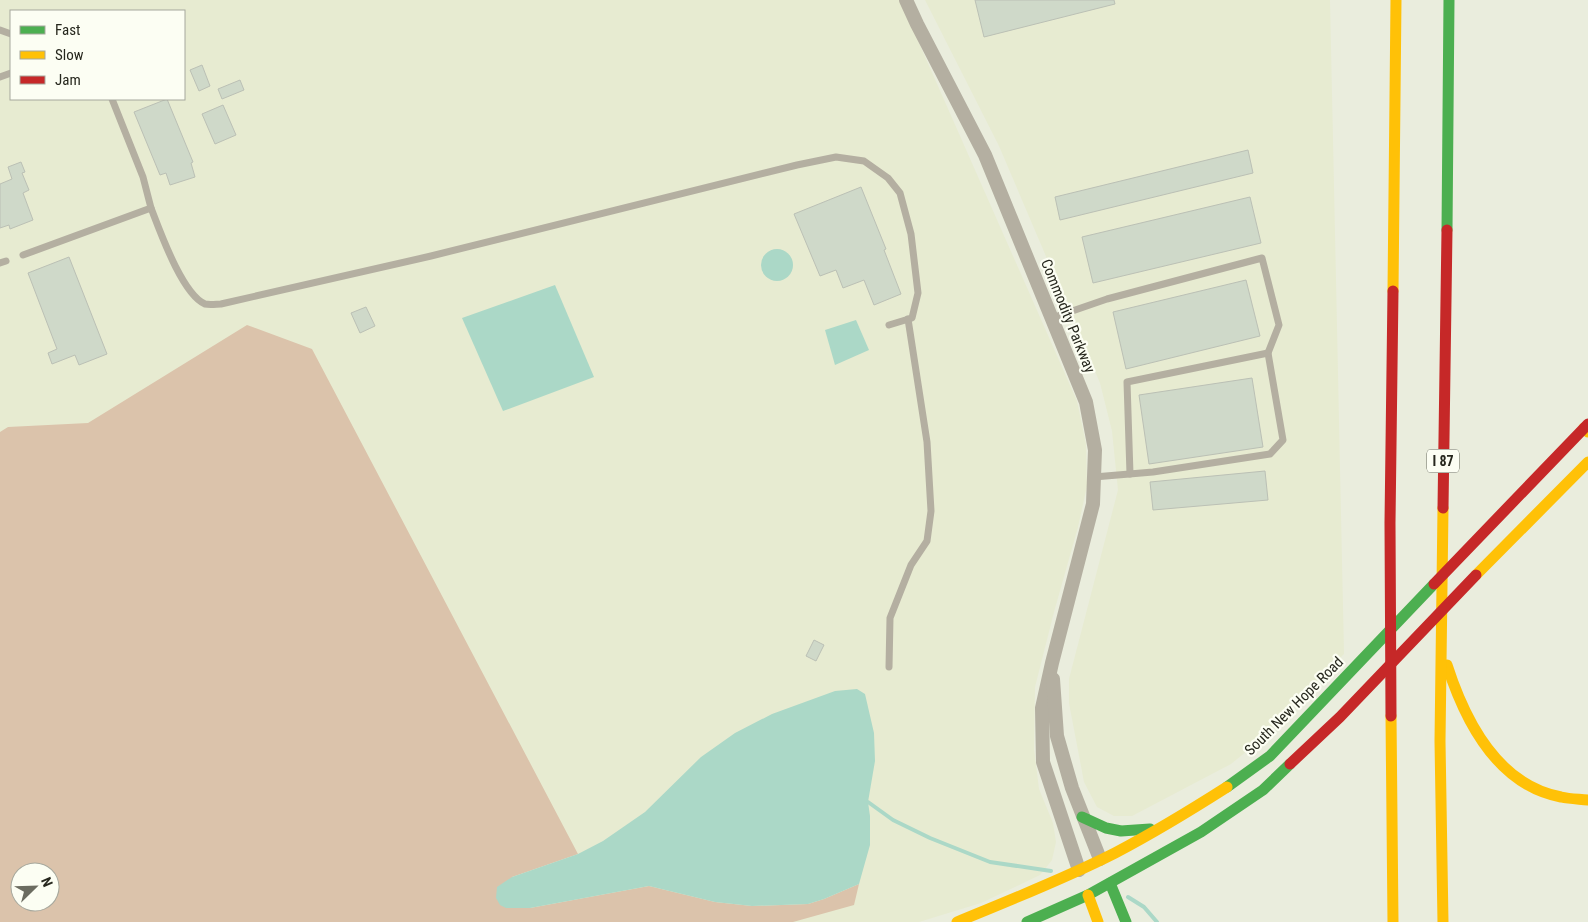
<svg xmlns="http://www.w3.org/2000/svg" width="1588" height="922" font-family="'Roboto Condensed',sans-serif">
	<rect width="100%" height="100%" fill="#eaeddd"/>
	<g fill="#e7ebd1" fill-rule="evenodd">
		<path d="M 0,0 L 900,0 L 1077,401 L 1086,444 L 1087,486 L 1078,527 L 1054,612 L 1035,687 L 1034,749 L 1039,789 L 1053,823 L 1056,842 L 1052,860 L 1040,875 L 981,903 L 919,922 L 0,922 ZM 11,11 L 184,11 L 184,99 L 11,99 ZM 20,872 L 50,872 L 50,902 L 20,902 Z"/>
		<polygon points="925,0 1330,0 1344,654 1252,747 1231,764 1132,816 1114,816 1097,807 1084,782 1069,703 1069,679 1118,490 1112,431 1100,383 999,146"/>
	</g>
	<path fill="#dbc3ab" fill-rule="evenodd" d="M 247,325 L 312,349 L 578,854 L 512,877 L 530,908 L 649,886 L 715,902 L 752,906 L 808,904 L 824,899 L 859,884 L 854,905 L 793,922 L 0,922 L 0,432 L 8,427 L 88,423 ZM 20,872 L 50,872 L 50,902 L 20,902 Z"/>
	<g fill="#abd8c7">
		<circle cx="777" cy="265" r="16"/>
		<polygon points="555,285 594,377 503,411 462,318"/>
		<polygon points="856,320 869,350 835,365 825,330"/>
		<polygon points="857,689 865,694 874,733 875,761 868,802 870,816 870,845 859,884 824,899 808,904 752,906 715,902 649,886 530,908 506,908 500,905 496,898 497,887 512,877 578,854 603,841 645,812 701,757 735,733 772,714 835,691"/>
	</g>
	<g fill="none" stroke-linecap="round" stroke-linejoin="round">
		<g stroke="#abd8c7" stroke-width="4">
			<polyline points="868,802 893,820 930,838 990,862 1051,871"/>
			<polyline points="1128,897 1144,907 1157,922"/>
		</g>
	</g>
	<g fill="#cfd9c9" stroke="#bbc0b5">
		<polygon points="975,0 1114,0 1115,4 984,37"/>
		<polygon points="202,65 210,86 199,91 190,70"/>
		<polygon points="240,80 244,90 222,99 218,89"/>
		<polygon points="167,99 193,162 191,163 195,177 170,185 166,173 160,175 134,112"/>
		<polygon points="223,105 236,135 215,144 202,114"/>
		<polygon points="1248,150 1253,173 1060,220 1055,197"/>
		<polygon points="21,162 25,172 22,173 29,190 23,193 33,220 10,229 9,225 0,228 0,184 12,179 8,167"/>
		<polygon points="861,187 886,249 884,250 901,294 874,305 864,280 843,288 836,270 820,276 794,214"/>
		<polygon points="1250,197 1261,243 1093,283 1082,237"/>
		<polygon points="69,257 107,354 79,365 75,355 52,364 48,353 57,349 28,273"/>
		<polygon points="1246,280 1260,336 1126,369 1113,312"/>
		<polygon points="366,307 375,326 360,333 351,313"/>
		<polygon points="1252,378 1263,447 1149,464 1139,395"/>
		<polygon points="1265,471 1268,500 1153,510 1150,482"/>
		<polygon points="814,640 824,645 816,661 806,656"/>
	</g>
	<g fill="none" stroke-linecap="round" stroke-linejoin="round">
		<g stroke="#b4afa1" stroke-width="7">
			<polyline points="0,30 11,34"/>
			<polyline points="0,77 11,73"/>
			<path d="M 151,208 C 160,231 182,294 205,304 C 210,305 217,304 221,304 L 431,256 L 797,165 L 836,157 L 864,161 L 888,178 L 900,193 L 911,234 L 918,293 L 912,318 L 889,325"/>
			<polyline points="23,255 151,208 143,177 112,99"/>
			<polyline points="0,263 6,261"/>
			<polyline points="1052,318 1107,299 1262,258 1279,325 1268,353 1283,440 1270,454 1153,472 1094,477"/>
			<polyline points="1130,474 1127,382 1268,353"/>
			<polyline points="889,667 890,618 911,565 927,541 931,511 927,442 908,319"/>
		</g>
		<g stroke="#b4afa1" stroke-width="14">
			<polyline points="906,0 917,24 985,155 1086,402 1095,450 1093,504 1052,663 1042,708 1043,762 1079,870"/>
			<polyline points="1053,679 1057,736 1072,788 1100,859"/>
		</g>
		<g stroke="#4caf50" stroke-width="11">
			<polyline points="1447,230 1449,0"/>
			<polyline points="1227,787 1270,756 1434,584"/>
			<polyline points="1082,817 1106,828 1121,831 1150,829"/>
			<polyline points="1110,883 1126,922"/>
			<polyline points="1027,922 1088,895 1201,832 1263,790 1290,764"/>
		</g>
		<g stroke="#ffc107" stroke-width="11">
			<polyline points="1393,291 1396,0"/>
			<polyline points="1584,428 1588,432"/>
			<polyline points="1476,575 1588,462"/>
			<path d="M 1447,665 C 1465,721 1497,785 1561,797 C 1570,799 1579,799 1588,800"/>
			<polyline points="1391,716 1393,922"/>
			<polyline points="1088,895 1098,922"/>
			<path d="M 957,922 C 1010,900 1064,879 1115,853 C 1153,833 1191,810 1227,787"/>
			<polyline points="1443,922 1440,741 1443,508"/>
		</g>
		<g stroke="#c62828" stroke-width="11">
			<polyline points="1443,508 1447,230"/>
			<polyline points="1434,584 1588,424"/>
			<polyline points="1391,716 1390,523 1393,291"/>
			<polyline points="1290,764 1340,717 1476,575"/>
		</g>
	</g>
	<g text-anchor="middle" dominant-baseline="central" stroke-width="4.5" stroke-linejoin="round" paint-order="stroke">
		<rect fill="#fcfef3" stroke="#66685d" stroke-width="1" x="1427" y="449.5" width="32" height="23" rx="4"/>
		<g font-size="14" font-weight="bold" fill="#26271d">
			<text x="1443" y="461">I 87</text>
		</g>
		<g font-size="15" fill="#26271d" stroke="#fcfef3">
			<text transform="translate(1068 316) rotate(68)">Commodity Parkway</text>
			<text transform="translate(1294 706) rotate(-45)">South New Hope Road</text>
		</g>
	</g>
	<rect x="10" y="10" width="175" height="90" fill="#fcfef3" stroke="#a6a89d"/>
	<rect x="20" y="26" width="25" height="8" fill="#4caf50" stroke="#a6a89d"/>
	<text x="55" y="35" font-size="15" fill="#26271d">Fast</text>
	<rect x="20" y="51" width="25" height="8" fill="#ffc107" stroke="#a6a89d"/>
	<text x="55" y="60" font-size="15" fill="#26271d">Slow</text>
	<rect x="20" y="76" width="25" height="8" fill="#c62828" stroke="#a6a89d"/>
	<text x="55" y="85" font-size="15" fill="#26271d">Jam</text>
	<g transform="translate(35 887) rotate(67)"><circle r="24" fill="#fcfef3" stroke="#a6a89d"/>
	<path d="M0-4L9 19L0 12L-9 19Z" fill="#6b6c60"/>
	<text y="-8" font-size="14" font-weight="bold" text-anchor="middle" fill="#26271d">N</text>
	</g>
</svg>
